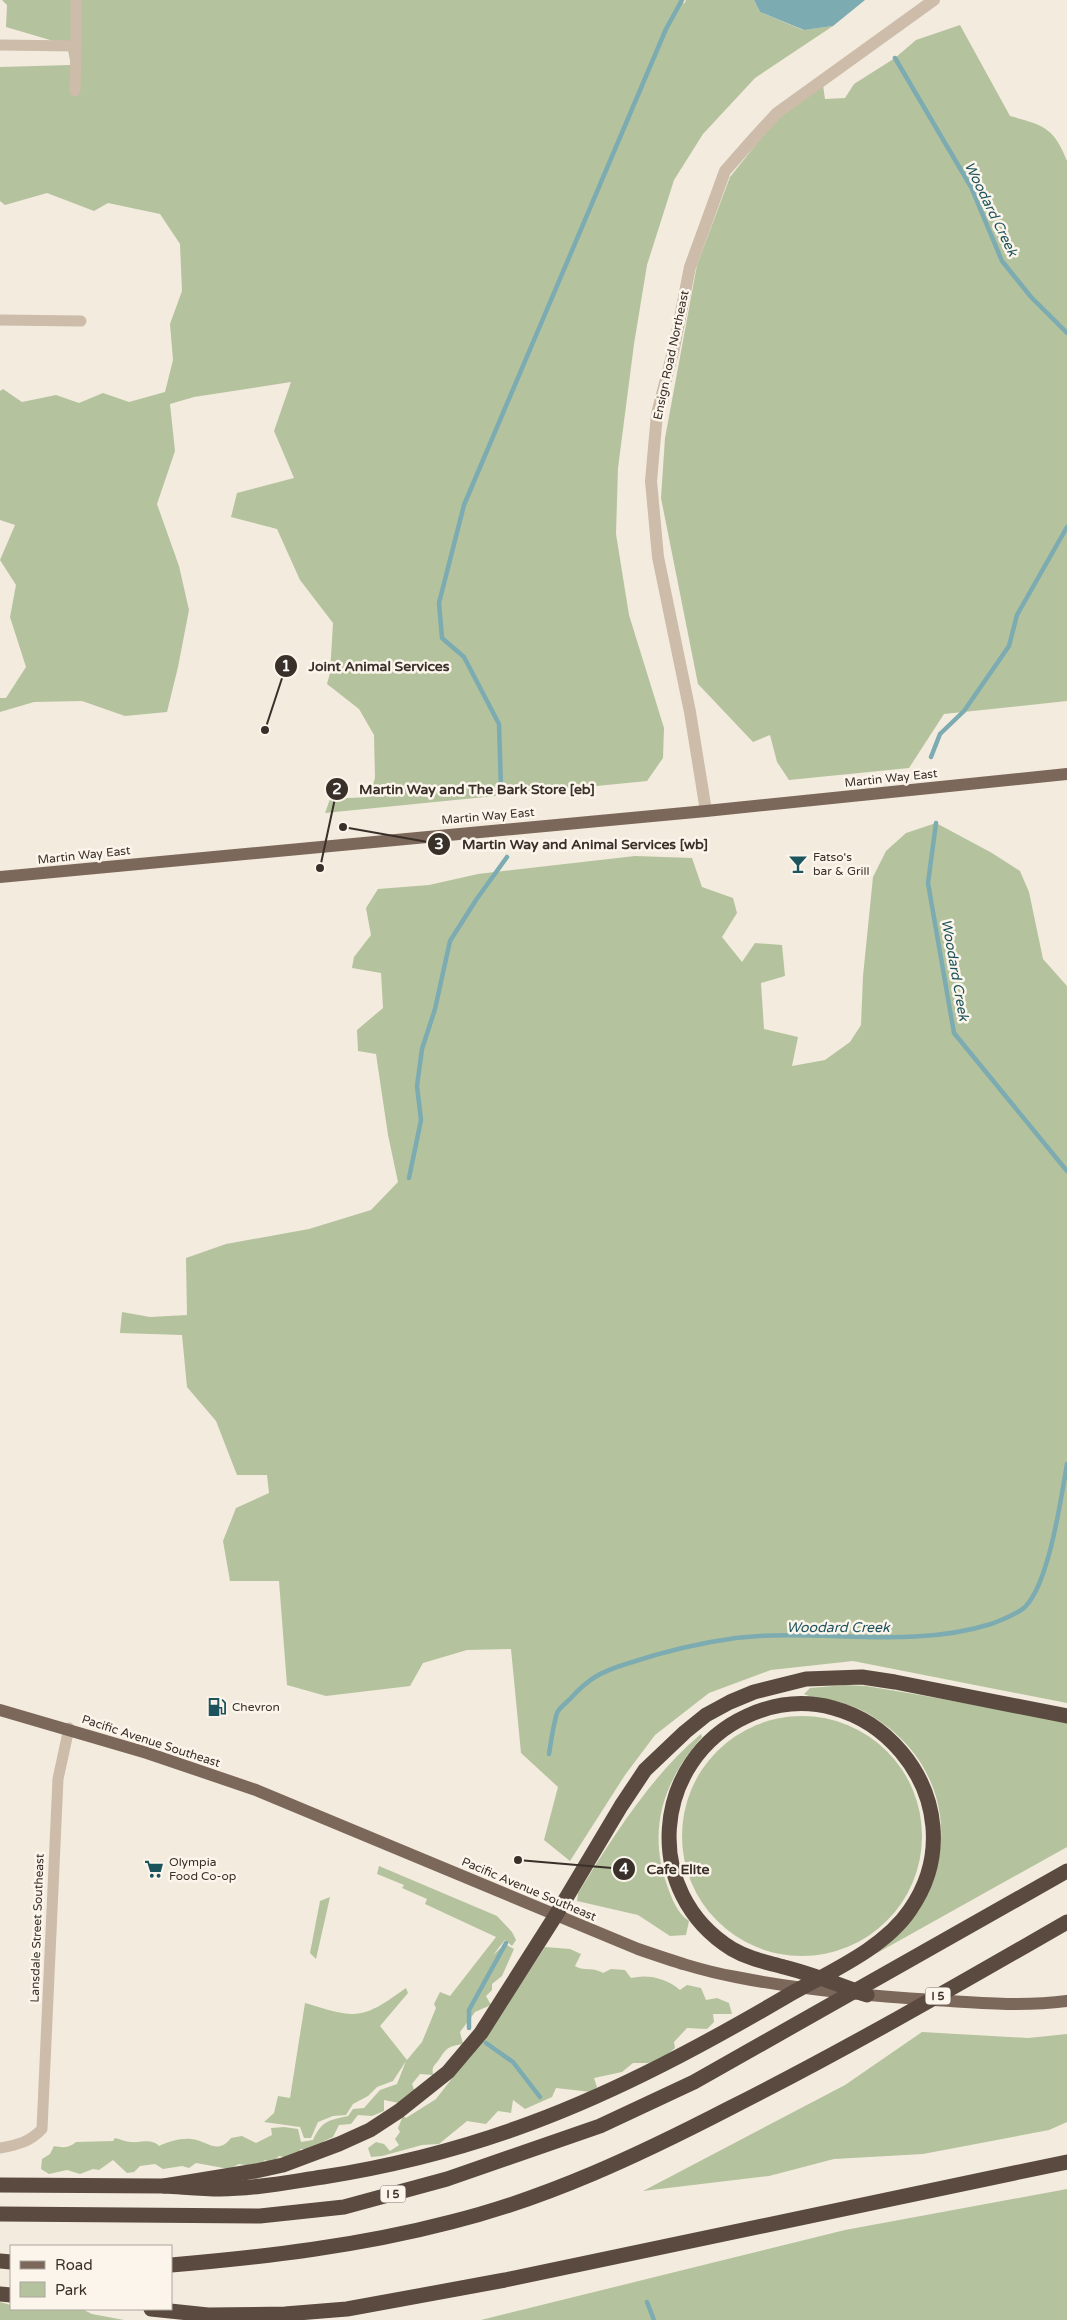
<svg xmlns="http://www.w3.org/2000/svg" width="1067" height="2320" font-family="'Varela Round',sans-serif">
	<rect width="100%" height="100%" fill="#f3ebde"/>
	<g fill="#b4c39d">
		<polygon points="2,0 682,0 684,4 686,0 754,0 760,12 803,30 833,26 755,78 703,134 674,180 647,265 634,344 618,468 616,534 629,615 664,728 663,758 647,781 325,813 330,799 369,797 375,778 374,735 359,709 327,684 330,673 333,623 300,580 277,529 231,517 237,493 294,478 274,431 291,382 194,397 170,404 175,451 157,504 179,566 189,610 178,667 167,712 125,716 82,701 34,702 0,712 0,698 6,698 26,667 10,617 16,585 0,560 15,525 0,520 0,391 3,389 22,402 56,395 79,403 103,393 129,402 165,392 173,360 170,324 182,291 180,244 160,214 108,203 94,211 47,193 5,205 0,201 0,67 71,65 67,45 6,27 7,5"/>
		<path d="M 960,25 L 1010,116 C 1043,125 1054,127 1067,161 L 1067,701 L 944,714 L 909,768 L 789,780 L 777,762 L 770,735 L 753,742 L 698,684 L 661,498 L 665,438 L 697,265 L 730,177 L 774,122 L 823,85 L 825,99 L 845,98 L 854,84 L 895,58 L 916,40 Z"/>
		<polygon points="936,823 992,853 1020,871 1029,892 1043,959 1067,986 1067,1703 853,1661 771,1670 709,1693 655,1735 625,1775 570,1861 544,1840 558,1787 521,1753 511,1649 467,1650 423,1663 410,1686 326,1696 287,1685 279,1581 230,1581 223,1541 236,1508 269,1493 267,1475 237,1475 216,1421 187,1387 182,1335 120,1333 122,1312 150,1317 187,1315 186,1258 226,1244 309,1229 371,1210 398,1182 388,1135 376,1054 358,1051 357,1030 383,1008 381,973 352,968 354,957 371,935 366,908 378,889 429,885 478,874 635,856 692,858 702,887 733,898 737,913 722,937 742,962 755,943 782,945 785,976 761,983 764,1029 798,1037 792,1066 825,1060 850,1042 861,1025 863,976 873,877 886,851 906,833"/>
		<path d="M 845,1685 L 866,1686 L 920,1695 L 1067,1722 L 1067,1847 L 870,1957 C 960,1900 968,1777 875,1718 C 862,1709 846,1703 830,1700 C 821,1698 812,1698 804,1694 L 810,1688 Z"/>
		<circle cx="802" cy="1836" r="120"/>
		<path d="M 701,1734 L 702,1737 C 664,1780 647,1829 667,1885 C 672,1899 677,1913 689,1921 L 686,1935 L 670,1936 L 638,1915 L 577,1901 L 578,1893 C 614,1836 649,1778 701,1734 Z"/>
		<path d="M 379,1866 L 497,1916 L 512,1932 L 516,1940 L 512,1946 L 505,1940 L 493,1955 L 505,1944 L 514,1949 L 502,1976 L 492,1984 L 492,1990 L 486,1996 L 491,2005 L 475,2012 L 460,2032 L 463,2044 C 446,2047 447,2048 438,2061 C 433,2067 432,2067 433,2075 L 420,2074 L 412,2084 L 415,2092 L 399,2103 L 384,2100 L 384,2111 L 372,2116 L 358,2115 L 351,2124 L 339,2125 L 333,2137 L 324,2141 L 317,2149 L 300,2149 L 300,2156 L 289,2158 L 279,2156 L 272,2163 L 265,2160 L 258,2167 L 239,2164 L 229,2169 L 196,2163 L 189,2168 L 182,2166 L 163,2169 L 155,2164 L 140,2166 L 134,2172 L 127,2173 L 113,2160 L 99,2170 L 93,2169 L 80,2174 L 67,2170 L 49,2174 L 41,2169 L 42,2159 L 50,2154 L 54,2146 C 63,2148 69,2148 76,2142 L 113,2141 L 115,2138 C 120,2139 126,2142 131,2142 C 140,2143 151,2138 159,2146 C 168,2142 180,2138 191,2139 C 207,2140 217,2156 231,2138 L 242,2136 L 256,2143 L 272,2135 L 271,2128 L 284,2127 L 298,2129 L 301,2142 L 313,2140 C 321,2122 328,2120 348,2116 L 353,2109 L 364,2108 L 380,2090 L 397,2084 L 406,2061 L 393,2081 L 377,2087 L 368,2096 L 353,2104 L 346,2115 L 333,2116 L 318,2122 L 311,2138 L 304,2138 L 300,2127 L 264,2122 L 274,2113 L 278,2096 L 290,2098 L 305,2003 C 319,2007 336,2013 351,2014 C 371,2015 390,1999 406,1988 L 408,1993 L 380,2026 L 407,2060 L 422,2042 L 436,2008 L 434,2004 L 440,1992 L 450,1996 L 496,1937 L 425,1904 L 427,1899 L 402,1888 L 404,1885 L 377,1874 Z"/>
		<polygon points="330,1897 316,1959 310,1953 320,1901"/>
		<path d="M 545,1947 L 570,1949 L 581,1954 L 575,1966 C 585,1972 590,1966 603,1973 L 611,1969 L 625,1970 L 631,1978 C 648,1974 666,1978 680,1990 L 687,1985 L 701,1988 L 706,2000 L 717,1998 L 729,2003 L 732,2014 L 713,2014 L 714,2022 L 707,2029 L 687,2028 L 674,2042 L 675,2048 L 662,2059 L 648,2063 L 633,2063 L 622,2072 L 594,2078 L 597,2087 L 591,2092 L 556,2088 L 552,2097 L 525,2109 L 513,2100 L 511,2113 L 498,2111 L 486,2124 L 467,2121 L 439,2144 L 422,2145 L 382,2156 L 371,2157 L 368,2148 L 376,2142 L 384,2144 L 390,2151 L 399,2145 L 395,2139 L 400,2132 L 398,2128 L 403,2116 L 406,2118 L 436,2099 L 496,2022 Z"/>
		<polygon points="922,2032 1028,2038 1067,2034 1067,2122 1049,2130 923,2154 834,2159 769,2176 643,2191 845,2085"/>
		<polygon points="1067,2189 1067,2320 481,2320 845,2230"/>
		<polygon points="0,2302 11,2305 11,2309 82,2309 92,2314 124,2320 0,2320"/>
	</g>
	<polygon fill="#7cabb2" points="754,0 865,0 833,26 804,30 760,12"/>
	<g fill="none" stroke-linecap="round" stroke-linejoin="round">
		<g stroke="#7cabb2" stroke-width="4.5">
			<polyline points="895,58 971,187 1002,261 1031,297 1067,333"/>
			<polyline points="931,757 940,734 964,711 1009,646 1017,615 1067,527"/>
			<polyline points="501,789 499,724 464,657 442,638 439,603 464,505 666,29 682,0"/>
			<polyline points="936,823 928,883 954,1033 1067,1171"/>
			<polyline points="409,1178 421,1120 417,1086 422,1049 435,1009 450,941 476,900 507,857"/>
			<path d="M 549,1754 C 551,1741 553,1726 557,1713 C 559,1708 566,1703 570,1699 C 588,1679 600,1672 626,1664 C 662,1652 698,1643 736,1638 C 821,1628 908,1650 991,1624 C 1002,1620 1016,1615 1025,1607 C 1049,1583 1061,1499 1067,1464"/>
			<polyline points="469,2028 469,2010 506,1943"/>
			<polyline points="486,2043 513,2062 540,2097"/>
			<polyline points="647,2302 654,2320"/>
		</g>
		<g stroke="#ccbca9" stroke-width="11">
			<polyline points="0,45 76,46 76,0"/>
			<polyline points="75,91 76,46"/>
			<polyline points="0,320 81,321"/>
			<path d="M 0,2148 C 17,2145 30,2142 42,2129 L 58,1779 L 69,1728"/>
		</g>
		<polyline stroke="#ccbca9" stroke-width="12" points="706,811 690,712 658,557 651,481 657,414 674,348 690,267 725,171 754,138 777,113 934,0"/>
		<g stroke="#7c685a" stroke-width="12">
			<polyline points="0,877 706,811 1067,774"/>
			<path d="M 0,1710 L 147,1753 L 256,1790 L 638,1949 C 670,1960 702,1971 736,1977 C 801,1990 869,1996 935,2000 C 979,2003 1023,2007 1067,2001"/>
		</g>
		<g stroke="#5a4a40" stroke-width="15">
			<polyline points="0,2185 164,2186 256,2171 283,2165 339,2144 370,2130 399,2111 448,2072 481,2033 556,1915 621,1806 645,1770 685,1732 706,1715 730,1702 754,1692 806,1679 862,1677 895,1682 1067,1716"/>
			<path d="M 164,2186 C 183,2187 202,2189 220,2189 C 254,2189 289,2182 323,2177 C 393,2166 464,2148 531,2123 C 620,2090 705,2044 787,1996 C 827,1973 884,1949 910,1910 C 985,1802 866,1661 747,1716 C 651,1760 641,1893 732,1949 C 749,1959 766,1962 784,1967 C 812,1974 840,1985 867,1995"/>
			<polyline points="0,2214 260,2216 344,2207 447,2179 600,2126 694,2082 1067,1871"/>
			<polyline points="0,2261 11,2262"/>
			<path d="M 171,2265 C 265,2257 359,2246 451,2222 C 548,2198 641,2154 730,2108 C 845,2050 956,1986 1067,1922"/>
			<polyline points="0,2294 11,2295"/>
			<polyline points="151,2309 208,2315 285,2314 347,2309 505,2280 1067,2162"/>
		</g>
	</g>
	<defs>
		<g id="bar-bare" transform="scale(1.5)"><path d="M-6-5H6L.8 .8V4.5H3.5V6h-7V4.5H-.8V.8Z" fill="#1d535d" stroke="#fbf5eb" stroke-width="2.5" paint-order="stroke"/></g>
		<g id="fuel-bare" transform="scale(1.5)"><path d="M-5.5-6h7V0h2V4h1.3V-2.5L3-4.5l.8-.8L6-3V5H2.5V1h-1V6h-7ZM-4.2-4.7v3.2H.2V-4.7Z" fill="#1d535d" stroke="#fbf5eb" stroke-width="2.5" paint-order="stroke"/></g>
		<g id="supermarket-bare" transform="scale(1.5)"><path d="M-6-5.5h2.5l.6 2H6L4.5 2H-2.5L-4.4-4H-6ZM-1.5 3.2a1.3 1.3 0 1 0 .1 0ZM3 3.2a1.3 1.3 0 1 0 .1 0Z" fill="#1d535d" stroke="#fbf5eb" stroke-width="2.5" paint-order="stroke"/></g>
	</defs>
	<g fill-rule="evenodd">
		<use href="#bar-bare" x="798" y="864"/>
		<use href="#fuel-bare" x="217" y="1707"/>
		<use href="#supermarket-bare" x="154" y="1869"/>
	</g>
	<g text-anchor="middle" dominant-baseline="central" stroke-width="5" stroke-linejoin="round" paint-order="stroke">
		<g fill="#fbf5eb" stroke="#736b63" stroke-width="1">
			<rect x="925.5" y="1987.5" width="25" height="17" rx="4"/>
			<rect x="380.5" y="2185.5" width="25" height="17" rx="4"/>
		</g>
		<g font-size="11" font-weight="bold" fill="#393029">
			<text x="938" y="1996">I 5</text>
			<text x="393" y="2194">I 5</text>
		</g>
		<g font-size="12" fill="#393029" stroke="#fbf5eb">
			<text transform="translate(671 355) rotate(-78)">Ensign Road Northeast</text>
			<text transform="translate(891 778) rotate(-6)">Martin Way East</text>
			<text transform="translate(488 816) rotate(-5)">Martin Way East</text>
			<text transform="translate(84 855) rotate(-6)">Martin Way East</text>
			<text transform="translate(151 1741) rotate(18)">Pacific Avenue Southeast</text>
			<text transform="translate(529 1889) rotate(23)">Pacific Avenue Southeast</text>
			<text transform="translate(37 1928) rotate(-88)">Lansdale Street Southeast</text>
		</g>
		<g font-size="12" fill="#393029" stroke="#fbf5eb" text-anchor="start">
			<text x="813" y="857">Fatso's<tspan x="813" dy="14">bar &amp; Grill</tspan></text>
			<text x="232" y="1707">Chevron</text>
			<text x="169" y="1862">Olympia<tspan x="169" dy="14">Food Co-op</tspan></text>
		</g>
		<g font-size="14" font-style="italic" fill="#1d535d" stroke="#fbf5eb">
			<text transform="translate(991 209) rotate(64)">Woodard Creek</text>
			<text transform="translate(955 970) rotate(80)">Woodard Creek</text>
			<text x="838" y="1627">Woodard Creek</text>
		</g>
	</g>
	<path fill="none" stroke="#393029" stroke-width="2" d="M265 730L286 666M320 868L337 789M343 827L439 844M518 1860L624 1869"/>
	<g fill="#393029" stroke="#fbf5eb" stroke-width="2">
		<circle cx="265" cy="730" r="5"/>
		<circle cx="320" cy="868" r="5"/>
		<circle cx="343" cy="827" r="5"/>
		<circle cx="518" cy="1860" r="5"/>
		<circle cx="286" cy="666" r="12"/>
		<circle cx="337" cy="789" r="12"/>
		<circle cx="439" cy="844" r="12"/>
		<circle cx="624" cy="1869" r="12"/>
	</g>
	<g font-size="15" text-anchor="middle" font-weight="bold" fill="#fff">
		<text x="286" y="671">1</text>
		<text x="337" y="794">2</text>
		<text x="439" y="849">3</text>
		<text x="624" y="1874">4</text>
	</g>
	<g font-size="14" text-anchor="middle" font-weight="bold" fill="#393029" stroke="#fbf5eb" stroke-width="5" stroke-linejoin="round" paint-order="stroke">
		<text x="379" y="671">Joint Animal Services</text>
		<text x="477" y="794">Martin Way and The Bark Store [eb]</text>
		<text x="585" y="849">Martin Way and Animal Services [wb]</text>
		<text x="678" y="1874">Cafe Elite</text>
	</g>
	<rect x="10" y="2245" width="162" height="65" fill="#fbf5eb" stroke="#ada69d"/>
	<rect x="20" y="2261" width="25" height="8" fill="#7c685a" stroke="#ada69d"/>
	<text x="55" y="2270" font-size="15" fill="#393029">Road</text>
	<rect x="20" y="2282" width="25" height="15" fill="#b4c39d" stroke="#ada69d"/>
	<text x="55" y="2295" font-size="15" fill="#393029">Park</text>
</svg>
